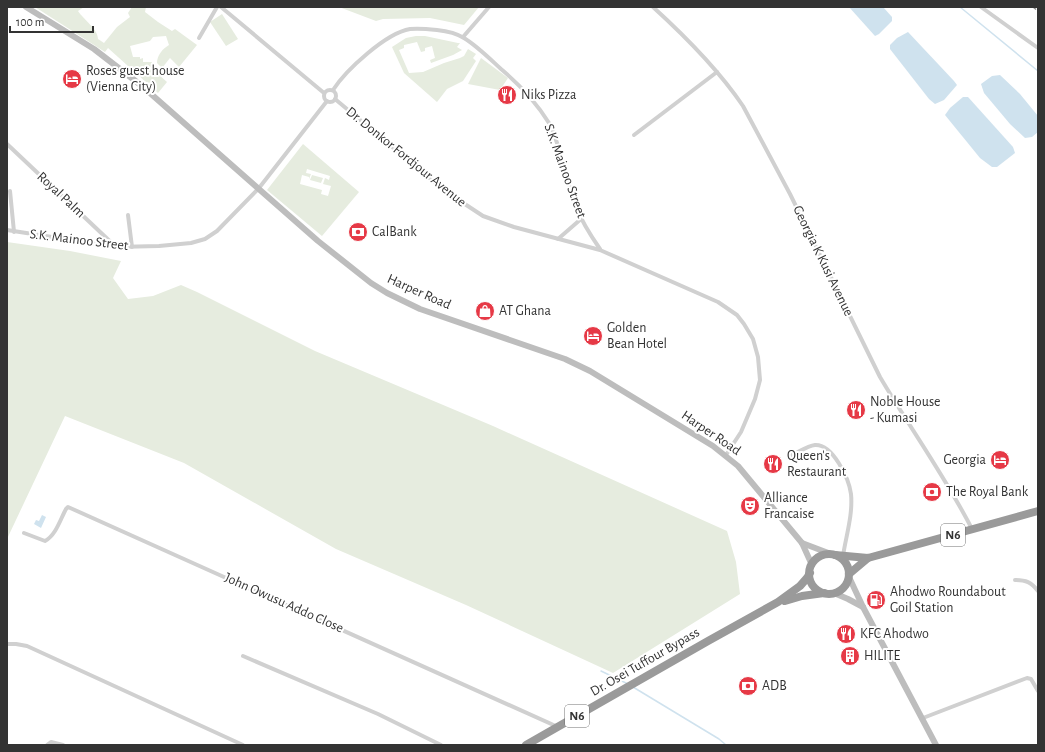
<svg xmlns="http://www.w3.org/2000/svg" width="1045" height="752" font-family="'Alegreya Sans',sans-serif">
	<rect width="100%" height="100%" fill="#fff"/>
	<g fill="#e6ecdf" fill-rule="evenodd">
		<path d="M 35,7 L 84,7 L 78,11 C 84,20 98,29 98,39 L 104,43 L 117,27 L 130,17 L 128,13 L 132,7 L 146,7 L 145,12 L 158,22 L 172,31 L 175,29 L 197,45 L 179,67 L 170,58 L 162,68 L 157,63 C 157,56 162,49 169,45 L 166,36 L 153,37 L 150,41 L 130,46 L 133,57 L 140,57 L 140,59 L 143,58 L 143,62 L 152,62 L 151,68 L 167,82 L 158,93 L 108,48 L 105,52 Z"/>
		<polygon points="339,7 479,7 464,25 430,18 383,19 376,21"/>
		<polygon points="222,14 238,39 226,46 210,22"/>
		<polygon points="416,36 425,36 458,43 460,43 457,47 462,50 453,55 431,63 430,60 435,58 432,46 425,48 425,51 421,52 417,42 404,45 404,48 399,50 409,73 423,72 444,63 460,58 464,56 468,49 476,54 473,58 476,61 463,81 447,89 437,102 404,73 392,47 406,38"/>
		<polygon points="481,58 508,78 500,90 468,84"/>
		<path d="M 303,144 L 359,192 L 322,236 L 267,190 ZM 307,169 L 330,176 L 329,180 L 325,178 L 323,184 L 331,186 L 328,196 L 321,194 L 322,190 L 300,184 L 302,175 L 309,177 L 309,179 L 311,174 L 306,173 Z"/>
		<polygon points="312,175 323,178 321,183 310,180"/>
		<polygon points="7,242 70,251 121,261 113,278 128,299 153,296 181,285 197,292 315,351 493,426 727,531 736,562 740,594 613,673 466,605 336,549 184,463 65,416 7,539"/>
	</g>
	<g fill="#cfe2ee">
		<polygon points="849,7 883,7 892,17 892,21 879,34 875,36"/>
		<polygon points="908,32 954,81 957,85 944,100 935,104 929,99 890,49 890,45 897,38"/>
		<polygon points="1000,75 1020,94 1038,116 1038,132 1032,137 1025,138 1010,124 984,93 981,84 992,76"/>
		<polygon points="963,97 968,97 1013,147 1015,153 997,167 992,167 980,158 945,115 950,108"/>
		<polygon points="42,515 46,517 41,528 34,524 36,520 39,521"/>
	</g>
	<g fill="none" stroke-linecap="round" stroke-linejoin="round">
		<g stroke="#cfe2ee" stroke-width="1.5">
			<polyline points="960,7 1038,71"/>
			<polyline points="601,671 628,684"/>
			<polyline points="633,687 719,739 726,745"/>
		</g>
		<g stroke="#d0d0d0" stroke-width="4">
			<polyline points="221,7 324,93"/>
			<path d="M 653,7 C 686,37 718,69 743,106 L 790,194 L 880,377 C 910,428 945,476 972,529"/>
			<polyline points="981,7 1038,48"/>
			<polyline points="463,37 489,7"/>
			<polyline points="199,38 217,7"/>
			<circle cx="330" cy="96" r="6"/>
			<path d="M 333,90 C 346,70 386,33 410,29 C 419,28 428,29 437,30 C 446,31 456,33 464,38 C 477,46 489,58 501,69 C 520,85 536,102 549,123 C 552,128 554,135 556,140 C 564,162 568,185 576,207 C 582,222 591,236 600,249"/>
			<polyline points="335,99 445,191 483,216 514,227 600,250 718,302 737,315 744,324 753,339 758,357 760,380 755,399 741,432 726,455"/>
			<polyline points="634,135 717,72"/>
			<polyline points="7,144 116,247"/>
			<polyline points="10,191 14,232"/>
			<polyline points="128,215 132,247"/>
			<polyline points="7,230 116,247 159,246 191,243 205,239 217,231 259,188 327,101"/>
			<polyline points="558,239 581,219"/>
			<path d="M 792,455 C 799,452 807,446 815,445 C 833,444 849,479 851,494 C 853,515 846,536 843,556"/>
			<path d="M 24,533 L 45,541 C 56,535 60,520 66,509 L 68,507 L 558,727"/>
			<path d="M 1015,580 C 1026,580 1031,582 1038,591"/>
			<polyline points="7,644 16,644 27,646 243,745"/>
			<polyline points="243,656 378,714 441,745"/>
			<polyline points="923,718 1027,678 1031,679 1038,691"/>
			<polyline points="47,745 51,742 63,745"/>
		</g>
		<g stroke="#bdbdbd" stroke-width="6">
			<polyline points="26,7 94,49 142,86 318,241 371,283 387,293 420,309 565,359 590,371 713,446 738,466 802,543 812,565"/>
			<polyline points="802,543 831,554"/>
			<polyline points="849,577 863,607 936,745"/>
			<polyline points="834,593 848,599 863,607"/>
		</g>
		<g stroke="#9a9a9a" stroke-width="8">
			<circle cx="829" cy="574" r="20"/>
			<polyline points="835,555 868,558 1038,511"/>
			<polyline points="849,574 868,558"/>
			<polyline points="785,601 802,596 824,593"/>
			<polyline points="526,745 708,641 778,602 800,586 807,578 810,573"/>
		</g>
		<polyline stroke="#888" stroke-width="1.5" stroke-dasharray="4 3" stroke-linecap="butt" points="1033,7 1038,11"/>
	</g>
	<defs>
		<g id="hotel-disc" transform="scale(1)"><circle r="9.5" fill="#e63946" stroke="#fff"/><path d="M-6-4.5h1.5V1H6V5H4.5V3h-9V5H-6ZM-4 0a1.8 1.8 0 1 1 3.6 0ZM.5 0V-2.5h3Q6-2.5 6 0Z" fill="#fff"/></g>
		<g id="restaurant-disc" transform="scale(1)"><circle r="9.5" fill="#e63946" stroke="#fff"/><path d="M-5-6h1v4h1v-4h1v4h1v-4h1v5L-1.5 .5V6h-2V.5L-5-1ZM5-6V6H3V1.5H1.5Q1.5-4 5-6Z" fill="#fff"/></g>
		<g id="bank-disc" transform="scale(1)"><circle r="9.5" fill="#e63946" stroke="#fff"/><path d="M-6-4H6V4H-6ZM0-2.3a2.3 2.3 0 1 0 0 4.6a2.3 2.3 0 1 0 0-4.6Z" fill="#fff"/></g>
		<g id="shop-disc" transform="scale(1)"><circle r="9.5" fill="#e63946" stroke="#fff"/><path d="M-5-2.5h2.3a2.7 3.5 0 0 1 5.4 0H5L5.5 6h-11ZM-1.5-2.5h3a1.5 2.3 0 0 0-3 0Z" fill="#fff"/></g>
		<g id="theatre-disc" transform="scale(1)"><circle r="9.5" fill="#e63946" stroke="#fff"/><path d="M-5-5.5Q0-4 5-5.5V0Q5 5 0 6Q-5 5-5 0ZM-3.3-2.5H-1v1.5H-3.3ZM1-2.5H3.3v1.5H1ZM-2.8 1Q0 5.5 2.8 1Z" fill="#fff"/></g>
		<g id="fuel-disc" transform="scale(1)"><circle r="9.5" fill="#e63946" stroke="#fff"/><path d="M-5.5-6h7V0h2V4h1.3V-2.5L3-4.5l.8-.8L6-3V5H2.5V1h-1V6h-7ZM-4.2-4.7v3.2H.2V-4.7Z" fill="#fff"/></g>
		<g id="building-disc" transform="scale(1)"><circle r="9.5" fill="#e63946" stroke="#fff"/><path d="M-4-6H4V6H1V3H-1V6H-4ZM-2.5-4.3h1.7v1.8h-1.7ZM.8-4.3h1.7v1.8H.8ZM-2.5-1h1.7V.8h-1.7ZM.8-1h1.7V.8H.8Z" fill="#fff"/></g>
	</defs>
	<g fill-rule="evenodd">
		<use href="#hotel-disc" x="72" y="79"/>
		<use href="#restaurant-disc" x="507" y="95"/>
		<use href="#bank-disc" x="358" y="232"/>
		<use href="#shop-disc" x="485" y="311"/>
		<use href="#hotel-disc" x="593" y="336"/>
		<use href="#restaurant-disc" x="856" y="410"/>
		<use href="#hotel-disc" x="1000" y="460"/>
		<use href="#restaurant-disc" x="773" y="464"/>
		<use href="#bank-disc" x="932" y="492"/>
		<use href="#theatre-disc" x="750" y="506"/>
		<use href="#fuel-disc" x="876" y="600"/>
		<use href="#restaurant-disc" x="846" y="634"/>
		<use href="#building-disc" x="850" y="656"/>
		<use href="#bank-disc" x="748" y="686"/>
	</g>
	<g text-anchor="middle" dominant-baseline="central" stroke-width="4" stroke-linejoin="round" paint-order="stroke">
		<g fill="#fff" stroke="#707070" stroke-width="1">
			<rect x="941" y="524" width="24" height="22" rx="3"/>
			<rect x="565" y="705" width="24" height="22" rx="3"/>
		</g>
		<g font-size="13" font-weight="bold" fill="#333">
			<text x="953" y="535">N6</text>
			<text x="577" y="716">N6</text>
		</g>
		<g font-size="14" fill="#333" stroke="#fff" text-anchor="start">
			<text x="86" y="71">Roses guest house<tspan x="86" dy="16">(Vienna City)</tspan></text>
			<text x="521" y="95">Niks Pizza</text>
			<text x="372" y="232">CalBank</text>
			<text x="499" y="311">AT Ghana</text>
			<text x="607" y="328">Golden<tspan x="607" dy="16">Bean Hotel</tspan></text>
			<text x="870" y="402">Noble House<tspan x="870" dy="16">- Kumasi</tspan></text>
			<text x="787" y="456">Queen's<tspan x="787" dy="16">Restaurant</tspan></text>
			<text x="986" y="460" text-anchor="end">Georgia</text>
			<text x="946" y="492">The Royal Bank</text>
			<text x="764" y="498">Alliance<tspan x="764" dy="16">Francaise</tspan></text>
			<text x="890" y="592">Ahodwo Roundabout<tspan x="890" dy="16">Goil Station</tspan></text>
			<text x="860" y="634">KFC Ahodwo</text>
			<text x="864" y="656">HILITE</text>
			<text x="762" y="686">ADB</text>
		</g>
		<g font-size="14" fill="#333" stroke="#fff">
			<text transform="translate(406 157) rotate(39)">Dr. Donkor Fordjour Avenue</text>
			<text transform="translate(565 171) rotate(70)">S.K. Mainoo Street</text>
			<text transform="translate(61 195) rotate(43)">Royal Palm</text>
			<text transform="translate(79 240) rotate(7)">S.K. Mainoo Street</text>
			<text transform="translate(823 261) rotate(64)">Georgia K Kusi Avenue</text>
			<text transform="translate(419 292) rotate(24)">Harper Road</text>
			<text transform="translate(711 433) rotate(34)">Harper Road</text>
			<text transform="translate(284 603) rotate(24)">John Owusu Addo Close</text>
			<text transform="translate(645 662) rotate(-30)">Dr. Osei Tuffour Bypass</text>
		</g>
	</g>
	<rect width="1045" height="752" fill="none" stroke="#333333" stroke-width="16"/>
	<path d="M10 26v6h83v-6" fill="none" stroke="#333333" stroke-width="2"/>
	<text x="16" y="26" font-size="12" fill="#333333" stroke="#ffffff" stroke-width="3" paint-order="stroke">100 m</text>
</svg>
